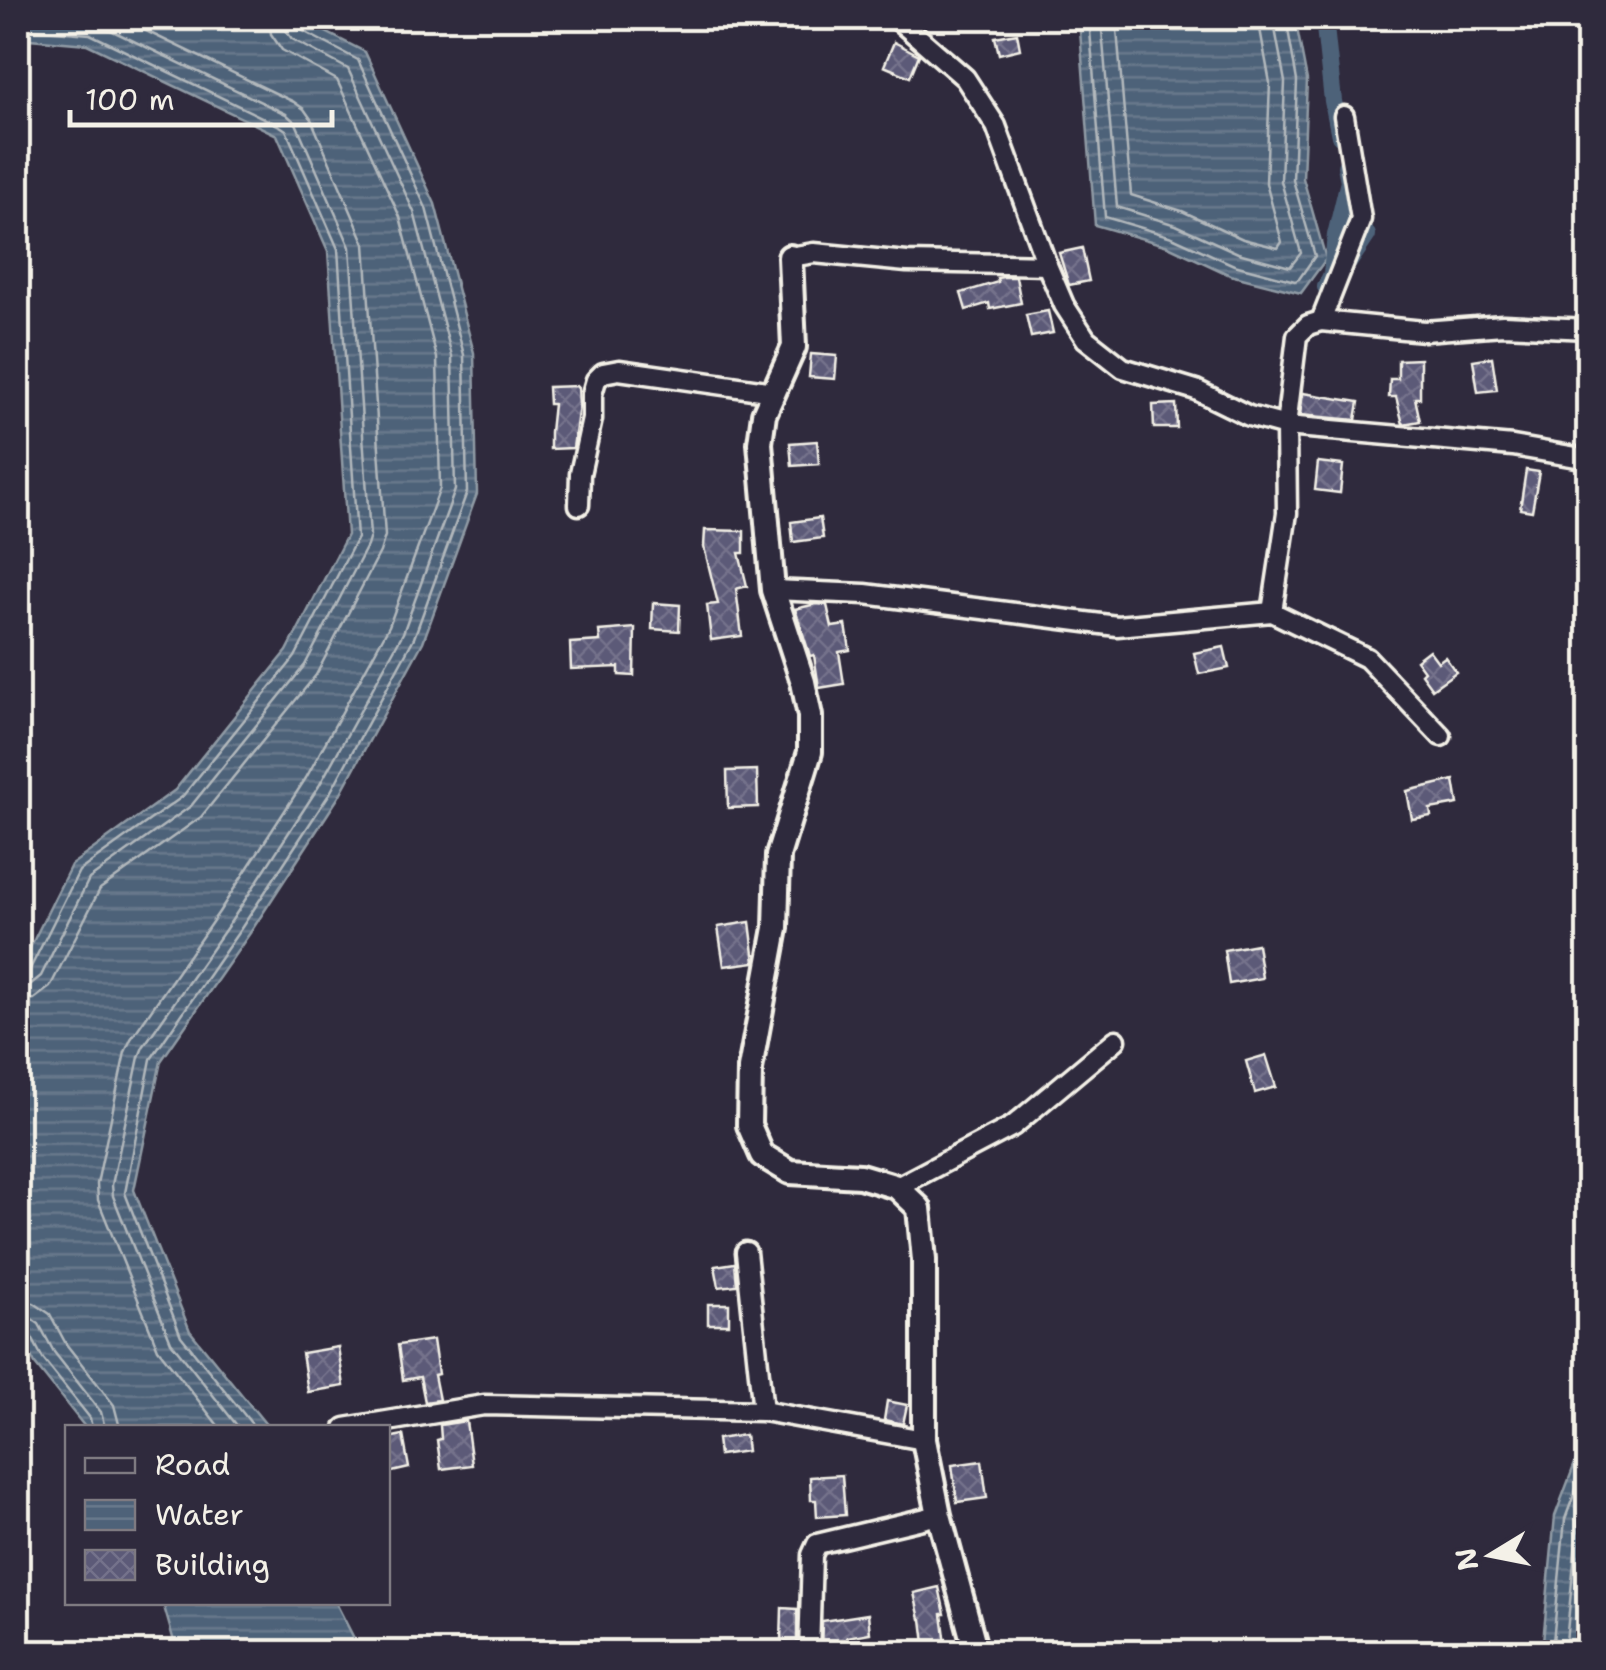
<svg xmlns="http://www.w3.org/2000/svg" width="1606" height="1670" font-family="'Shantell Sans',sans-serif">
	<defs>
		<pattern id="water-rules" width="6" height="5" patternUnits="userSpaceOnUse" patternTransform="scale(2.5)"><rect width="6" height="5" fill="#4e6279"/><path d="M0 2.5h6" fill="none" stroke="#68798c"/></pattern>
		<pattern id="building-cross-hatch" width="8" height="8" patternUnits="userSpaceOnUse" patternTransform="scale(2.5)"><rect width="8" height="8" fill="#5c5a78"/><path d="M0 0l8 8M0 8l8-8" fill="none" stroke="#74728b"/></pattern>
	</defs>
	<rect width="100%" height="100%" fill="#2f2a3d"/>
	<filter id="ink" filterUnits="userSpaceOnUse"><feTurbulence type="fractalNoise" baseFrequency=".01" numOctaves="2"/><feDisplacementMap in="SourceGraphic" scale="20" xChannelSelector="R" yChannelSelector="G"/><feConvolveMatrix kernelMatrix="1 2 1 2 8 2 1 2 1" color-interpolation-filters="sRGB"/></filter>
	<g filter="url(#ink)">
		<g fill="url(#water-rules)" stroke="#909ba5" stroke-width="2.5">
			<polygon points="18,18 298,18 365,52 435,204 474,353 477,494 423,642 338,798 250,933 161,1061 134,1190 190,1331 268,1427 85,1427 35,1364 18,1330 18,972 71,865 175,790 287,651 347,535 328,251 277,135 87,44 18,38"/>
			<polygon points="1079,18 1295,18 1307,80 1303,178 1326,259 1301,293 1230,275 1168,246 1095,225"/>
			<polygon points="1588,1429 1588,1652 1542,1652 1555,1516"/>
			<polygon points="163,1603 336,1603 361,1652 177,1652"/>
		</g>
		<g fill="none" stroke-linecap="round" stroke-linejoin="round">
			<g stroke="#b2b8bc" stroke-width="2.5">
				<polyline points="1089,18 1105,217 1172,237 1234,265 1295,281 1299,279 1315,256 1293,180 1297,81 1286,18"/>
				<polyline points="1101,18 1117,207 1176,225 1238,253 1290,267 1301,253 1281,181 1285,82 1273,18"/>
				<polyline points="1116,18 1131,195 1182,211 1243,239 1278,248 1282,242 1266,183 1270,83 1258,18"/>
				<polyline points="18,28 90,34 280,126 286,130 338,249 357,538 295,657 182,797 79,871 31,967 26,973 18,974"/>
				<polyline points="18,986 31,984 41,976 89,879 191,806 305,665 367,546 370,536 350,247 296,123 286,114 96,23 45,18"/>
				<polyline points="18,1001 34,999 50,987 100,889 201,817 316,675 380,552 385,536 365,244 311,119 304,109 294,102 119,18"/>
				<polyline points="18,1301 34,1303 50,1314 66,1344 114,1405 120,1428"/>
				<polyline points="18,1316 29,1317 39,1324 54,1352 101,1412 105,1428"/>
				<polyline points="18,1328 29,1332 43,1359 90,1418 92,1428"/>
				<polyline points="220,1428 158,1349 98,1200 97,1184 125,1052 131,1039 219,912 306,778 389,626 440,488 437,358 400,217 337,80 282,50 271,34 269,18"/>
				<polyline points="239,1428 171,1342 113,1196 112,1185 139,1057 143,1047 232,920 319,786 403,633 455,490 452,356 414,212 348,69 292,39 285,29 284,18"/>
				<polyline points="255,1428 181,1336 125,1193 151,1059 242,927 330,793 414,638 467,492 464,355 426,208 358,60 301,30 297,24 296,18"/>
				<polyline points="1552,1652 1565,1519 1588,1457"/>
				<polyline points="1565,1652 1578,1521 1588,1492"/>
			</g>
			<g stroke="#4e6279" stroke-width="18">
				<polyline points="1324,18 1333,101 1340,136"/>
				<polyline points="1348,263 1367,235"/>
				<polyline points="1326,287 1332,274 1336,235 1349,181 1346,166"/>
			</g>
		</g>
		<g fill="url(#building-cross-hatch)" stroke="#f4f1e8" stroke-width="2.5">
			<polygon points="1017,33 1020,49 999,54 995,37"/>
			<polygon points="894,42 919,55 910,77 884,66"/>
			<polygon points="1082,248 1089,281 1069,285 1059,253"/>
			<polygon points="1003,277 1016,277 1021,303 990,309 989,303 966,310 961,293 998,282 997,278"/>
			<polygon points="1048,311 1053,333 1031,337 1026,315"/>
			<polygon points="811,354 837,356 835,379 809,377"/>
			<polygon points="1492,357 1497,390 1478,392 1473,360"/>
			<polygon points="1420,359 1420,398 1415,398 1420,421 1403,424 1396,397 1389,397 1390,379 1398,379 1398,360"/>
			<polygon points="578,386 579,405 573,448 550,449 550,432 553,404 549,404 548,387"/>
			<polygon points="1303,393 1359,402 1356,420 1300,415"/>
			<polygon points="1176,404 1177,428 1154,428 1153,405"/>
			<polygon points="817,441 819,464 792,466 790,443"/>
			<polygon points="1318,462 1343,465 1340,493 1315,490"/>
			<polygon points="1526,470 1539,472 1532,511 1520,509"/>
			<polygon points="820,518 823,538 793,542 791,522"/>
			<polygon points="705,530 744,531 744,553 739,553 747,586 736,589 742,636 711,640 707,605 718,604 704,547"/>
			<polygon points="653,603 680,605 679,631 652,629"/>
			<polygon points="816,604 827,605 832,627 846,625 850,650 839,652 844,684 819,688 814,655 810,656 795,609"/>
			<polygon points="635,628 634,676 619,675 619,667 571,669 570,643 600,641 599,631"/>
			<polygon points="1224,647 1229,668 1199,674 1194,653"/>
			<polygon points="1429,650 1438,662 1445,657 1456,672 1432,689 1421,674 1424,671 1416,660"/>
			<polygon points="757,770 758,807 728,808 727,771"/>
			<polygon points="1454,780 1458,804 1430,809 1431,816 1412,819 1407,791"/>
			<polygon points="750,922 755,962 724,966 718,927"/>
			<polygon points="1257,944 1262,978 1229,984 1224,950"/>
			<polygon points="1266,1055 1276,1087 1255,1093 1246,1061"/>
			<polygon points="735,1263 737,1285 719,1287 715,1266"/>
			<rect x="708" y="1304" width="21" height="20"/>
			<polygon points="433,1340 438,1374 434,1375 439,1400 425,1402 420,1377 403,1380 398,1345"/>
			<polygon points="338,1347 344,1386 308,1392 302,1353"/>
			<polygon points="887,1401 907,1405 903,1424 884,1420"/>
			<polygon points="466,1421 472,1465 441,1469 437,1440 441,1439 440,1425"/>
			<polygon points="403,1435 409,1468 388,1473 388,1438"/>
			<polygon points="745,1435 747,1451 719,1455 717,1439"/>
			<polygon points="982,1461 987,1498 957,1502 952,1465"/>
			<polygon points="842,1475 845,1515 817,1517 816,1500 811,1500 810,1477"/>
			<polygon points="939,1587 945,1614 942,1614 947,1652 926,1652 922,1619 920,1619 914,1593"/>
			<polygon points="782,1608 797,1609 797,1643 781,1642"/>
			<polygon points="868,1614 870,1633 847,1637 849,1652 821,1652 822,1621"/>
		</g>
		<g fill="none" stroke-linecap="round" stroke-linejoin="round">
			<g stroke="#f4f1e8" stroke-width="25">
				<g id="minor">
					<polyline points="896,18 965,78 996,126 1047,265 1064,305 1086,339 1123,368 1196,390 1249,416 1286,426 1513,446 1588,459"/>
					<polyline points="790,257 814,253 907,262 1047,265"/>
					<polyline points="1321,321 1361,219 1344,116"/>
					<polyline points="579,505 580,474 592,419 592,394 596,380 603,373 619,370 774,392"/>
					<polyline points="773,590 865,594 1117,626 1272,612 1367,658 1441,736"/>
					<polyline points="1272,612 1287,513 1286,426 1297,336 1308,325 1321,321 1424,331 1503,325 1588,329"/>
					<polyline points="897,1187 1013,1126 1116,1040"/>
					<polyline points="746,1252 763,1411"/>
					<polyline points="345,1428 484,1405 763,1411 924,1440"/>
					<polyline points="809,1652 812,1555 817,1544 939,1515"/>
				</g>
			</g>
			<g stroke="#f4f1e8" stroke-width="30">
				<polyline id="tertiary" points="790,257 794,347 764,414 760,443 773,590 803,682 810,716 810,752 778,856 776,928 750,1069 749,1125 762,1155 790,1172 860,1176 897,1187 919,1208 924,1260 924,1440 939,1515 976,1652"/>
			</g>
			<use href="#minor" stroke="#2f2a3d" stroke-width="18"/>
			<use href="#tertiary" stroke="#2f2a3d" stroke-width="22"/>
		</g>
	</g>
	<rect width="1606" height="1670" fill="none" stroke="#2f2a3d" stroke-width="60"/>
	<rect x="30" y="30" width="1546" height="1610" fill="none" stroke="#f4f1e8" stroke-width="4" filter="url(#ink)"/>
	<rect x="65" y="1425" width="325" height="180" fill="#2f2a3d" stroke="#7e7a81" stroke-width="2.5"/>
	<rect x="85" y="1458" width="50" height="15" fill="#2f2a3d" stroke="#7e7a81" stroke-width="2.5"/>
	<text x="155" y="1475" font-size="30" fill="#f4f1e8">Road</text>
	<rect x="85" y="1500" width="50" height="30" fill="url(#water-rules)" stroke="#7e7a81" stroke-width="2.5"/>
	<text x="155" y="1525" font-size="30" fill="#f4f1e8">Water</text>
	<rect x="85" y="1550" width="50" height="30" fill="url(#building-cross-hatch)" stroke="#7e7a81" stroke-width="2.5"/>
	<text x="155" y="1575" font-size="30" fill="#f4f1e8">Building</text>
	<g transform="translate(1491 1555) rotate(260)" stroke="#2f2a3d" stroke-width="8" paint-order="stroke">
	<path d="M0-8L18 38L0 25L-18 38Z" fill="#f4f1e8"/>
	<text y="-15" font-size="28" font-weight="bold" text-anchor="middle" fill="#f4f1e8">N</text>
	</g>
	<path d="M70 110v15h262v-15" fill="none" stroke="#f4f1e8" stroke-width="5"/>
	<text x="85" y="110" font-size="30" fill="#f4f1e8" stroke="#2f2a3d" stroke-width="8" paint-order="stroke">100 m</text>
</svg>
